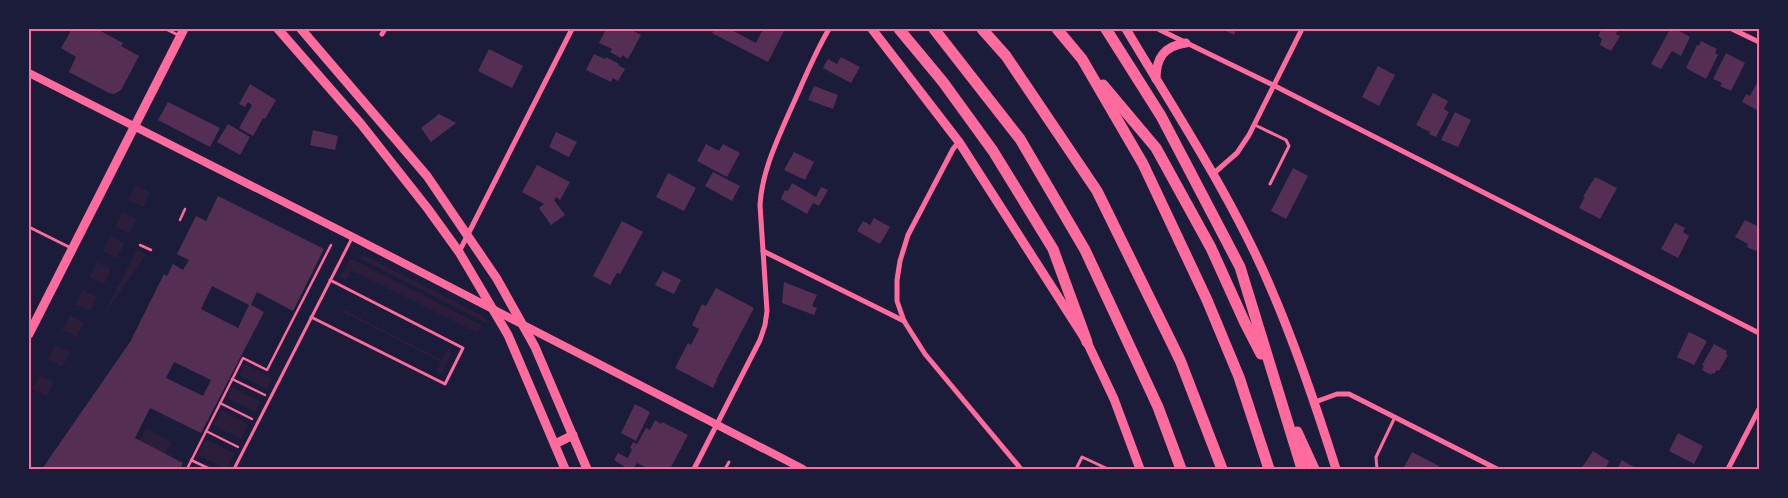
<svg xmlns="http://www.w3.org/2000/svg" width="1788" height="498" font-family="'Golos Text',sans-serif">
	<rect width="100%" height="100%" fill="#1b1b3a"/>
	<g fill="#2a1e3b">
		<polygon points="136,185 150,192 143,207 128,200"/>
		<polygon points="122,212 137,219 129,234 115,226"/>
		<polygon points="110,236 125,243 117,258 103,251"/>
		<polygon points="137,250 146,254 103,316"/>
		<polygon points="366,256 481,315 486,319 488,324 357,257"/>
		<polygon points="350,260 355,260 481,325 478,333 351,270 346,280 340,277"/>
		<polygon points="97,262 111,269 104,284 89,277"/>
		<polygon points="83,289 97,297 90,311 75,304"/>
		<polygon points="344,310 442,360 448,349 452,352 442,373 436,372 441,362 343,312"/>
		<polygon points="70,315 84,323 77,337 62,330"/>
		<polygon points="55,345 70,352 62,367 48,359"/>
		<polygon points="245,364 272,378 267,389 239,375"/>
		<polygon points="40,375 54,382 47,397 32,389"/>
		<polygon points="232,387 260,401 255,412 227,398"/>
		<polygon points="221,410 248,424 241,439 213,425"/>
		<polygon points="146,428 172,442 165,454 139,441"/>
		<polygon points="206,439 234,453 226,469 198,455"/>
	</g>
	<g fill="#542f53" fill-rule="evenodd">
		<polygon points="72,29 97,29 123,43 121,46 139,56 121,90 114,94 109,93 69,72 76,57 61,48"/>
		<polygon points="606,29 630,29 641,35 628,59 622,55 621,58 610,52 612,49 599,43"/>
		<polygon points="714,29 730,29 756,43 763,29 785,29 768,62 712,33"/>
		<polygon points="1222,29 1237,29 1234,35"/>
		<polygon points="1602,29 1618,29 1616,34 1620,36 1611,51 1600,45 1602,39 1598,36"/>
		<polygon points="1670,29 1676,29 1690,37 1681,56 1672,51 1661,69 1651,64"/>
		<polygon points="1701,41 1717,49 1715,53 1718,55 1706,79 1686,68 1697,45 1699,46"/>
		<polygon points="489,49 523,66 512,88 478,71"/>
		<polygon points="1726,53 1745,63 1731,91 1720,86 1722,83 1713,79"/>
		<polygon points="594,54 605,59 606,57 619,64 618,65 625,69 618,81 613,78 611,82 586,70"/>
		<polygon points="841,57 860,67 851,83 823,68 828,59 837,64"/>
		<polygon points="1378,66 1395,75 1379,106 1362,97"/>
		<polygon points="1759,79 1759,111 1742,102 1746,94 1750,96"/>
		<polygon points="250,84 276,100 265,119 263,118 253,136 239,128 252,105 248,102 245,107 239,104"/>
		<polygon points="814,86 838,95 833,109 808,100"/>
		<polygon points="1433,93 1448,101 1444,109 1449,112 1436,137 1429,134 1430,132 1416,125"/>
		<polygon points="168,102 220,128 210,147 158,120"/>
		<polygon points="1455,112 1471,120 1458,147 1441,140"/>
		<polygon points="439,114 456,123 431,142 421,128"/>
		<polygon points="228,124 250,137 240,155 217,142"/>
		<polygon points="313,130 338,136 335,150 310,145"/>
		<polygon points="556,132 577,142 569,157 549,147"/>
		<polygon points="706,144 719,151 723,144 740,153 727,177 697,161"/>
		<polygon points="794,152 814,162 805,180 784,170"/>
		<polygon points="537,165 570,182 560,200 556,197 554,200 565,215 551,225 539,208 544,204 522,192"/>
		<polygon points="1293,168 1308,176 1286,219 1271,211"/>
		<polygon points="713,172 740,186 732,201 705,186"/>
		<polygon points="668,173 696,188 684,211 656,197"/>
		<polygon points="1595,177 1617,188 1600,219 1579,208 1585,197 1583,197"/>
		<polygon points="792,183 816,197 821,187 828,190 819,206 813,203 807,214 781,199 785,190 788,191"/>
		<path d="M 218,196 L 324,249 L 293,311 L 257,292 L 251,305 L 264,312 L 201,433 L 150,408 L 135,438 L 183,463 L 180,469 L 42,469 L 130,342 L 164,274 L 167,276 L 173,264 L 183,270 L 189,260 L 177,254 L 196,216 L 206,221 ZM 212,286 L 249,305 L 238,328 L 201,309 ZM 174,362 L 211,380 L 203,396 L 166,378 Z"/>
		<polygon points="874,218 890,227 880,244 857,231 863,221 870,225"/>
		<polygon points="1745,220 1759,227 1759,248 1758,248 1756,251 1747,247 1748,244 1735,237"/>
		<polygon points="622,221 643,232 620,274 617,273 610,285 593,276"/>
		<polygon points="1675,223 1685,228 1683,232 1689,236 1678,258 1661,249"/>
		<polygon points="663,271 681,280 674,294 655,285"/>
		<polygon points="784,282 817,295 812,306 817,308 814,315 782,303"/>
		<polygon points="716,288 754,308 716,380 717,380 713,388 675,368 688,343 691,345 699,329 692,325 702,304 706,306"/>
		<polygon points="1689,332 1707,341 1694,365 1677,357"/>
		<polygon points="1714,344 1727,351 1726,354 1728,355 1719,371 1717,370 1714,374 1712,373 1711,375 1702,370 1704,366 1702,365"/>
		<polygon points="635,404 650,412 636,441 621,433"/>
		<polygon points="655,420 661,424 662,422 688,435 670,469 649,469 637,463 633,469 628,469 614,460 618,453 628,458 632,449 630,448 633,442 637,444 646,428 650,430"/>
		<polygon points="1678,433 1703,446 1694,464 1669,451"/>
		<polygon points="1593,451 1609,461 1605,469 1581,469"/>
		<polygon points="1412,452 1439,466 1437,469 1403,469"/>
		<polygon points="1622,460 1637,469 1617,469"/>
	</g>
	<g fill="none" stroke-linecap="round" stroke-linejoin="round">
		<g stroke="#ff6b9d" stroke-width="2.5">
			<polyline points="180,220 185,209"/>
			<polyline points="140,245 151,250"/>
			<polyline points="232,379 265,395"/>
			<polyline points="220,403 252,419"/>
			<polyline points="206,431 238,447"/>
			<polyline points="191,460 210,469"/>
			<polyline points="187,469 243,358 267,370 331,245"/>
		</g>
		<g stroke="#ff6b9d" stroke-width="3">
			<polyline points="166,29 178,35"/>
			<polyline points="1255,125 1286,140 1289,146 1270,184"/>
			<polyline points="29,227 71,248"/>
			<polyline points="311,317 445,384 463,348 330,280"/>
			<polyline points="234,469 352,238"/>
			<polyline points="725,469 729,462"/>
			<polyline points="1076,469 1082,457 1108,469"/>
			<polyline points="1377,469 1376,457 1395,417"/>
		</g>
		<g stroke="#ff6b9d" stroke-width="5">
			<polyline points="1158,29 1273,85 1759,333"/>
			<polyline points="1732,29 1759,42"/>
			<polyline points="382,34 385,29"/>
			<polyline points="959,142 953,149 908,235 900,261 897,280 897,301 904,321 925,354 1021,469"/>
			<polyline points="1213,174 1237,153 1249,135 1302,29"/>
			<polyline points="763,251 904,321"/>
			<polyline points="459,252 572,29"/>
			<polyline points="1315,402 1337,394 1349,394 1497,469"/>
			<path d="M 694,469 L 760,340 L 765,325 L 767,311 L 760,205 C 762,172 776,143 789,113 C 802,85 813,56 829,29"/>
			<polyline points="1728,469 1759,409"/>
		</g>
		<polyline stroke="#ff6b9d" stroke-width="8" points="29,73 353,237 803,469"/>
		<g stroke="#ff6b9d" stroke-width="9">
			<polyline points="278,29 361,124 428,209 459,252 508,335 565,469"/>
			<polyline points="301,29 427,176 497,279 535,347 587,469"/>
			<polyline points="872,29 959,142 1087,342 1114,399 1140,469"/>
			<path d="M 1126,29 C 1176,113 1234,200 1272,291 C 1297,349 1317,409 1336,469"/>
			<path d="M 1156,79 C 1156,58 1164,46 1186,43"/>
			<polyline points="29,334 184,29"/>
			<polyline points="555,444 573,435"/>
		</g>
		<g stroke="#ff6b9d" stroke-width="11">
			<polyline points="899,29 943,82 993,151 1053,249 1087,342"/>
			<polyline points="934,29 1020,139 1085,250 1158,407 1181,469"/>
			<polyline points="982,29 1006,56 1097,191 1180,360 1222,469"/>
			<polyline points="1057,29 1082,59 1143,164 1207,300 1239,377 1269,469"/>
			<polyline points="1106,29 1161,116 1240,267 1302,469"/>
			<polyline points="1103,85 1156,148 1211,248 1245,323 1261,354"/>
			<polyline points="1297,432 1314,469"/>
		</g>
	</g>
	<rect width="1788" height="498" fill="none" stroke="#1b1b3a" stroke-width="60"/>
	<rect x="30" y="30" width="1728" height="438" fill="none" stroke="#ff6b9d" stroke-width="2"/>
</svg>
